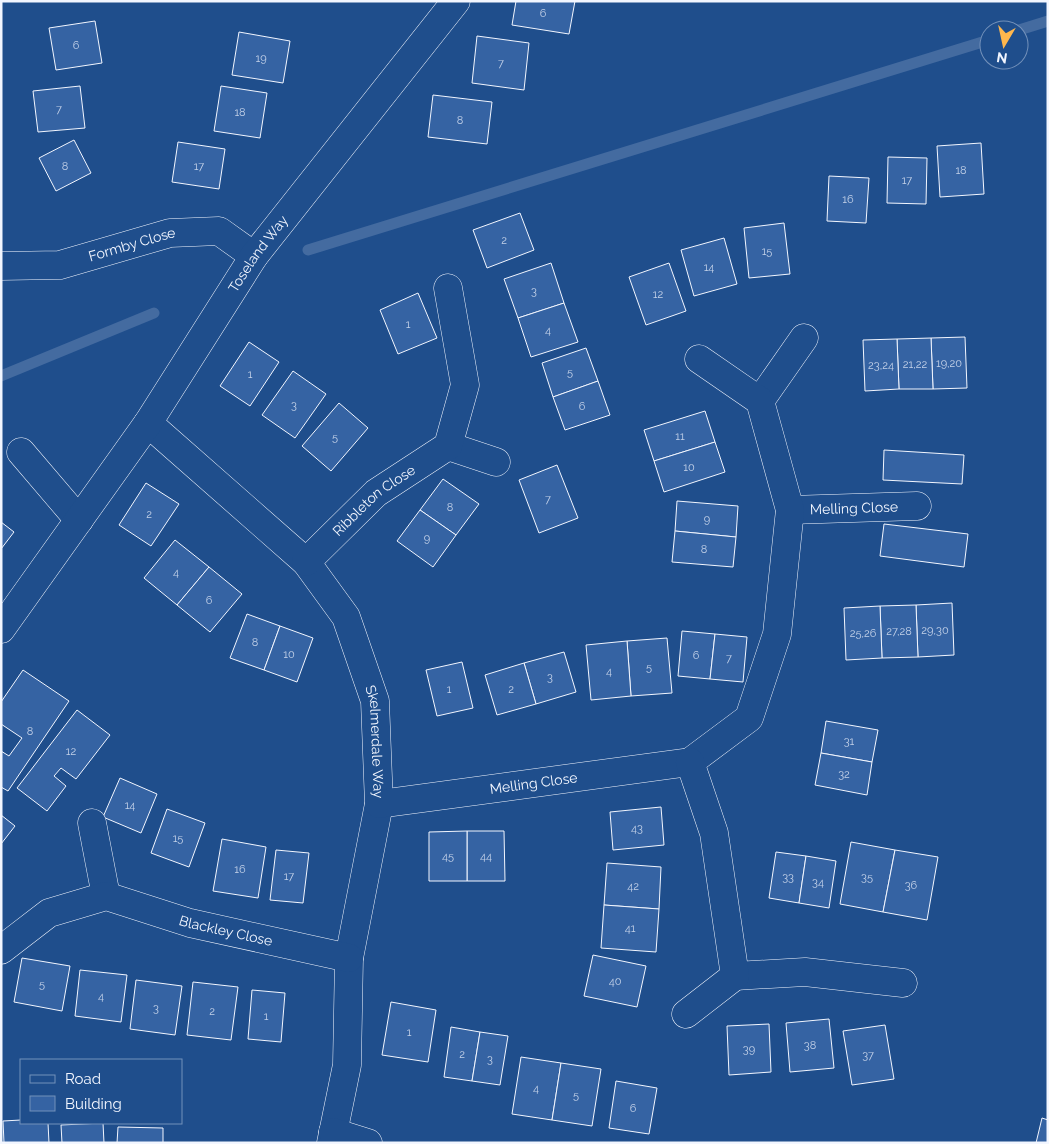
<svg xmlns="http://www.w3.org/2000/svg" width="1049" height="1144" font-family="Raleway,sans-serif">
	<rect width="100%" height="100%" fill="#1f4e8c"/>
	<g fill="none" stroke-linecap="round" stroke-linejoin="round">
		<g stroke="#446ba0" stroke-width="11">
			<polyline points="1019,30 1048,21"/>
			<polyline points="308,250 989,40"/>
			<polyline points="1,376 154,313"/>
		</g>
	</g>
	<g fill="#3563a3" stroke="#f2f6ff">
		<polygon points="516,1 575,1 569,34 512,25"/>
		<polygon points="95,21 102,63 56,70 49,28"/>
		<polygon points="239,32 290,41 283,83 232,75"/>
		<polygon points="477,36 529,43 524,90 472,83"/>
		<polygon points="80,86 85,128 38,132 33,91"/>
		<polygon points="221,86 267,93 260,138 214,131"/>
		<polygon points="433,95 492,102 487,144 428,137"/>
		<polygon points="74,140 91,173 56,191 39,158"/>
		<polygon points="178,142 225,149 219,189 172,182"/>
		<polygon points="981,143 984,194 940,197 937,146"/>
		<polygon points="888,157 927,158 926,204 887,203"/>
		<polygon points="829,176 869,178 866,223 827,221"/>
		<polygon points="520,213 534,250 487,268 473,230"/>
		<polygon points="784,223 790,274 749,278 744,228"/>
		<polygon points="724,238 737,284 694,296 681,250"/>
		<polygon points="551,263 564,303 518,318 504,279"/>
		<polygon points="669,263 686,311 646,325 629,277"/>
		<polygon points="418,293 437,338 398,354 380,310"/>
		<polygon points="564,303 578,342 531,357 518,318"/>
		<polygon points="965,337 967,388 933,389 931,338"/>
		<polygon points="931,338 933,389 899,389 897,339"/>
		<polygon points="897,339 899,389 865,391 863,340"/>
		<polygon points="249,342 279,362 250,406 220,386"/>
		<polygon points="586,348 598,381 553,397 542,363"/>
		<polygon points="293,371 326,394 295,438 262,415"/>
		<polygon points="598,381 610,415 565,430 553,397"/>
		<polygon points="339,403 368,428 331,471 302,446"/>
		<polygon points="705,411 715,442 654,461 644,430"/>
		<polygon points="715,442 725,472 664,492 654,461"/>
		<polygon points="884,450 964,455 962,484 883,480"/>
		<polygon points="557,465 578,518 539,533 519,480"/>
		<polygon points="443,479 479,504 456,535 420,510"/>
		<polygon points="146,483 179,504 151,546 119,525"/>
		<polygon points="677,501 738,506 736,537 675,531"/>
		<polygon points="420,510 456,535 433,567 397,541"/>
		<polygon points="1,522 14,532 1,549"/>
		<polygon points="884,524 968,534 964,567 880,556"/>
		<polygon points="675,531 736,537 733,567 672,562"/>
		<polygon points="175,540 209,567 177,605 144,578"/>
		<polygon points="209,567 242,594 210,632 177,605"/>
		<polygon points="952,603 954,655 918,657 916,605"/>
		<polygon points="916,605 918,657 882,658 880,606"/>
		<polygon points="880,606 882,658 846,660 844,608"/>
		<polygon points="247,614 280,626 264,670 230,658"/>
		<polygon points="280,626 313,638 297,682 264,670"/>
		<polygon points="682,631 715,634 710,679 678,676"/>
		<polygon points="715,634 747,637 743,682 710,679"/>
		<polygon points="667,638 672,693 631,696 627,641"/>
		<polygon points="627,641 631,696 591,700 586,645"/>
		<polygon points="564,652 576,692 536,704 524,663"/>
		<polygon points="462,662 473,708 437,716 426,670"/>
		<polygon points="524,663 536,704 497,715 485,675"/>
		<polygon points="23,670 69,701 8,791 1,787 1,751 9,756 22,738 1,724 1,702"/>
		<polygon points="77,710 110,735 76,779 61,768 54,776 66,786 47,811 17,788"/>
		<polygon points="826,721 878,730 872,762 821,753"/>
		<polygon points="821,753 872,762 867,795 815,785"/>
		<polygon points="120,778 157,794 141,833 103,817"/>
		<polygon points="661,807 664,845 613,850 610,812"/>
		<polygon points="167,809 205,823 189,867 151,853"/>
		<polygon points="1,815 15,826 1,844"/>
		<polygon points="467,831 504,831 505,881 467,881"/>
		<polygon points="467,831 467,881 429,881 429,832"/>
		<polygon points="222,839 266,847 258,898 213,891"/>
		<polygon points="851,842 895,850 883,912 840,904"/>
		<polygon points="276,850 309,853 303,903 270,900"/>
		<polygon points="895,850 938,857 927,920 883,912"/>
		<polygon points="776,852 806,856 799,903 769,898"/>
		<polygon points="806,856 836,861 829,908 799,903"/>
		<polygon points="607,863 661,867 659,909 604,905"/>
		<polygon points="604,905 659,909 656,952 601,948"/>
		<polygon points="593,955 646,966 637,1007 584,996"/>
		<polygon points="22,958 70,966 62,1011 14,1002"/>
		<polygon points="80,970 127,975 121,1022 75,1016"/>
		<polygon points="136,980 182,986 175,1035 130,1029"/>
		<polygon points="193,982 238,987 231,1040 187,1035"/>
		<polygon points="252,990 285,993 281,1042 248,1039"/>
		<polygon points="391,1002 436,1010 428,1062 382,1055"/>
		<polygon points="829,1019 834,1068 790,1072 786,1023"/>
		<polygon points="769,1024 771,1072 729,1075 727,1026"/>
		<polygon points="885,1025 894,1079 852,1085 843,1031"/>
		<polygon points="451,1027 480,1032 472,1081 444,1077"/>
		<polygon points="480,1032 508,1036 500,1085 472,1081"/>
		<polygon points="521,1057 561,1063 552,1120 512,1114"/>
		<polygon points="561,1063 601,1069 592,1126 552,1120"/>
		<polygon points="616,1081 657,1088 649,1134 609,1128"/>
		<polygon points="1042,1118 1048,1120 1048,1143 1036,1143"/>
		<polygon points="21,1120 21,1123 48,1123 49,1143 4,1143 3,1121"/>
		<polygon points="103,1123 104,1143 62,1143 61,1125"/>
		<polygon points="118,1127 163,1128 163,1143 117,1143"/>
	</g>
	<g fill="none" stroke-linecap="round" stroke-linejoin="round">
		<g stroke="#f2f6ff" stroke-width="29">
			<g id="street">
				<path id="s1" d="M 1,266 L 60,265 L 170,233 L 219,231 L 254,256"/>
				<polyline points="760,401 804,338"/>
				<path id="s2" d="M 148,423 L 306,562 L 346,617 L 375,701 L 379,804 L 349,958 L 347,1065 L 331,1143"/>
				<polyline points="448,446 496,462"/>
				<polyline points="21,452 79,520"/>
				<path id="s3" d="M 790,510 L 917,506"/>
				<path id="s4" d="M 306,562 L 376,493 L 448,446 L 465,385 L 448,288"/>
				<path id="s5" d="M 1,629 L 148,423 L 254,256 L 456,1"/>
				<path id="s6" d="M 379,804 L 690,762 L 749,718 L 777,634 L 790,510 L 760,401 L 699,359"/>
				<polyline points="92,823 106,896"/>
				<path id="s7" d="M 1,950 L 49,913 L 106,896 L 190,923 L 349,958"/>
				<polyline points="735,976 805,972 903,983"/>
				<polyline points="686,1014 735,976 714,833 690,762"/>
				<polyline points="333,1132 368,1143"/>
			</g>
		</g>
		<use href="#street" stroke="#1f4e8c" stroke-width="28"/>
	</g>
	<g text-anchor="middle" dominant-baseline="central" stroke-width="4" stroke-linejoin="round" paint-order="stroke">
		<g font-size="11" fill="#c3d1e8">
			<text x="543" y="13">6</text>
			<text x="76" y="45">6</text>
			<text x="261" y="58">19</text>
			<text x="501" y="63">7</text>
			<text x="59" y="109">7</text>
			<text x="240" y="112">18</text>
			<text x="460" y="120">8</text>
			<text x="65" y="166">8</text>
			<text x="199" y="166">17</text>
			<text x="961" y="170">18</text>
			<text x="907" y="180">17</text>
			<text x="848" y="199">16</text>
			<text x="504" y="240">2</text>
			<text x="767" y="251">15</text>
			<text x="709" y="267">14</text>
			<text x="534" y="291">3</text>
			<text x="658" y="294">12</text>
			<text x="408" y="324">1</text>
			<text x="548" y="330">4</text>
			<text x="949" y="363">19,20</text>
			<text x="915" y="364">21,22</text>
			<text x="881" y="365">23,24</text>
			<text x="570" y="372">5</text>
			<text x="250" y="374">1</text>
			<text x="294" y="405">3</text>
			<text x="582" y="406">6</text>
			<text x="680" y="436">11</text>
			<text x="335" y="437">5</text>
			<text x="689" y="467">10</text>
			<text x="548" y="499">7</text>
			<text x="450" y="507">8</text>
			<text x="149" y="514">2</text>
			<text x="707" y="519">9</text>
			<text x="427" y="538">9</text>
			<text x="704" y="549">8</text>
			<text x="176" y="572">4</text>
			<text x="209" y="600">6</text>
			<text x="935" y="630">29,30</text>
			<text x="899" y="631">27,28</text>
			<text x="863" y="633">25,26</text>
			<text x="255" y="642">8</text>
			<text x="289" y="654">10</text>
			<text x="696" y="655">6</text>
			<text x="729" y="658">7</text>
			<text x="649" y="667">5</text>
			<text x="609" y="671">4</text>
			<text x="550" y="677">3</text>
			<text x="449" y="689">1</text>
			<text x="511" y="689">2</text>
			<text x="30" y="731">8</text>
			<text x="849" y="741">31</text>
			<text x="71" y="751">12</text>
			<text x="844" y="774">32</text>
			<text x="130" y="805">14</text>
			<text x="637" y="828">43</text>
			<text x="178" y="838">15</text>
			<text x="448" y="856">45</text>
			<text x="486" y="856">44</text>
			<text x="240" y="869">16</text>
			<text x="289" y="876">17</text>
			<text x="788" y="877">33</text>
			<text x="867" y="877">35</text>
			<text x="818" y="882">34</text>
			<text x="911" y="885">36</text>
			<text x="633" y="886">42</text>
			<text x="630" y="928">41</text>
			<text x="615" y="981">40</text>
			<text x="42" y="984">5</text>
			<text x="101" y="996">4</text>
			<text x="156" y="1008">3</text>
			<text x="212" y="1011">2</text>
			<text x="266" y="1016">1</text>
			<text x="409" y="1032">1</text>
			<text x="810" y="1045">38</text>
			<text x="749" y="1049">39</text>
			<text x="462" y="1054">2</text>
			<text x="868" y="1055">37</text>
			<text x="490" y="1059">3</text>
			<text x="536" y="1088">4</text>
			<text x="576" y="1095">5</text>
			<text x="633" y="1108">6</text>
		</g>
		<g font-size="14" fill="#f2f6ff" stroke="#1f4e8c">
			<text stroke="none"><textPath href="#s1" startOffset="134">Formby Close</textPath></text>
			<text stroke="none"><textPath href="#s5" startOffset="455">Toseland Way</textPath></text>
			<text stroke="none"><textPath href="#s4" startOffset="92">Ribbleton Close</textPath></text>
			<text stroke="none"><textPath href="#s3" startOffset="64">Melling Close</textPath></text>
			<text stroke="none"><textPath href="#s2" startOffset="408">Skelmerdale Way</textPath></text>
			<text stroke="none"><textPath href="#s6" startOffset="156">Melling Close</textPath></text>
			<text stroke="none"><textPath href="#s7" startOffset="245">Blackley Close</textPath></text>
		</g>
	</g>
	<rect width="1049" height="1144" fill="none" stroke="#f2f6ff" stroke-width="5"/>
	<rect x="20" y="1059" width="162" height="65" fill="#1f4e8c" stroke="#7391ba"/>
	<rect x="30" y="1075" width="25" height="8" fill="#1f4e8c" stroke="#7391ba"/>
	<text x="65" y="1084" font-size="15" fill="#f2f6ff">Road</text>
	<rect x="30" y="1096" width="25" height="15" fill="#3563a3" stroke="#7391ba"/>
	<text x="65" y="1109" font-size="15" fill="#f2f6ff">Building</text>
	<g transform="translate(1004 45) rotate(189)"><circle r="24" fill="#1f4e8c" stroke="#7391ba"/>
	<path d="M0-4L9 19L0 12L-9 19Z" fill="#ffb74d"/>
	<text y="-8" font-size="14" font-weight="bold" text-anchor="middle" fill="#f2f6ff">N</text>
	</g>
</svg>
